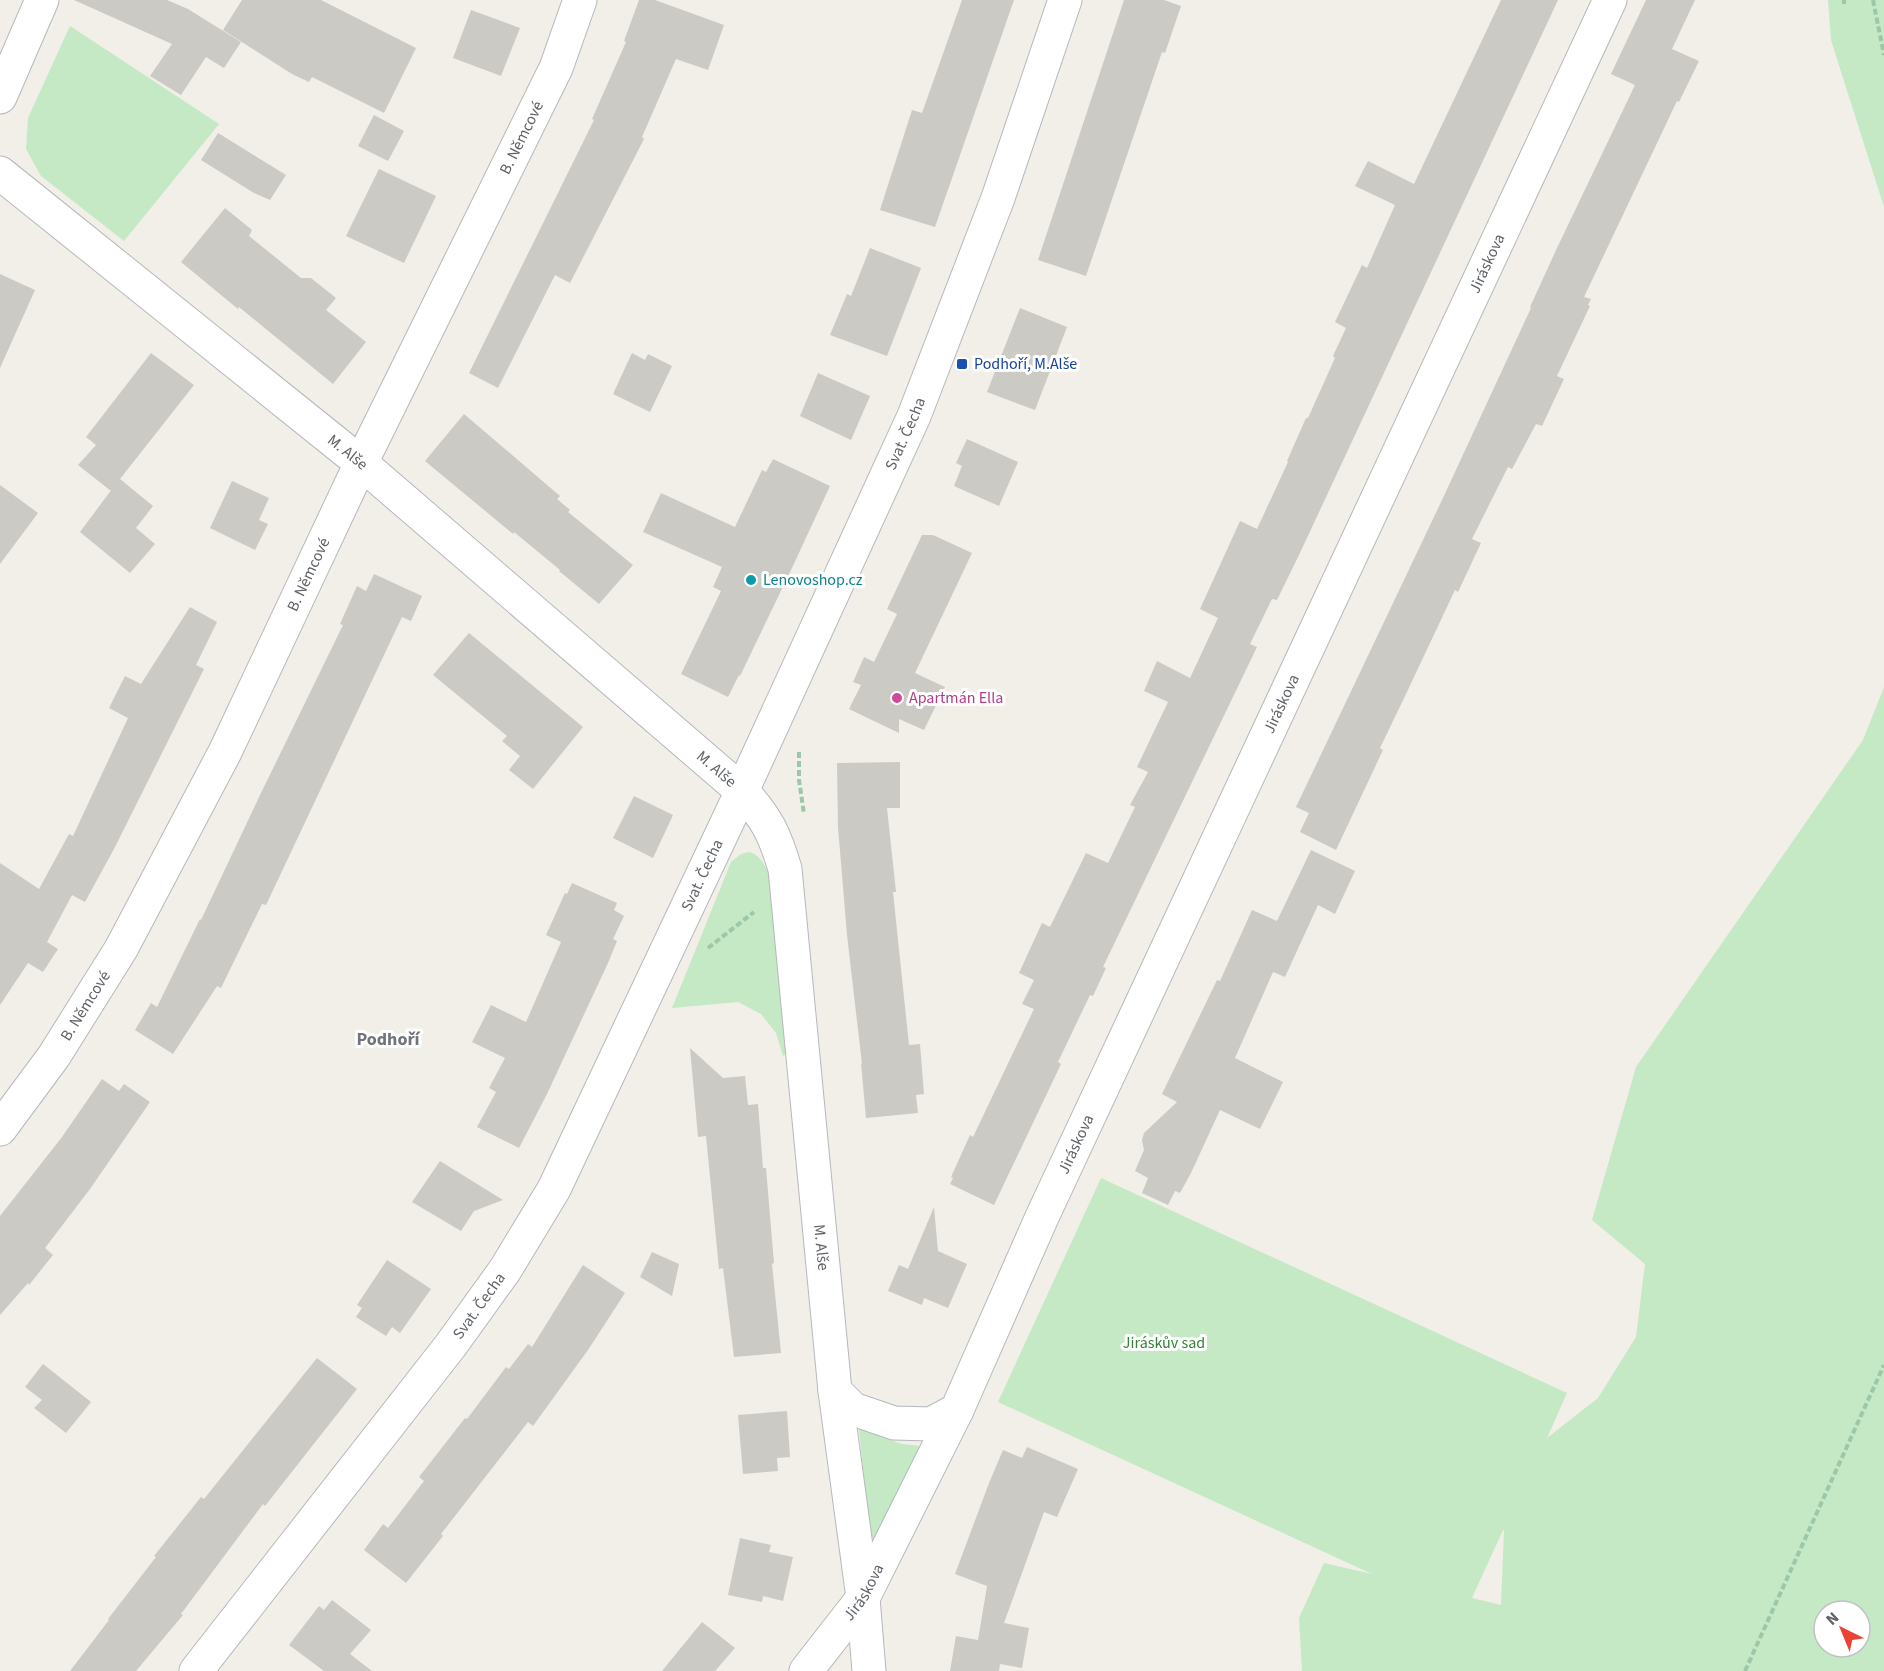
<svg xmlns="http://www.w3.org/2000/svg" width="1884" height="1671" font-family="'Source Sans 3',sans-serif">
	<rect width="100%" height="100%" fill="#f1efe8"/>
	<g fill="#c5e8c5" fill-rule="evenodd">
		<polygon points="1828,0 1884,0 1884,207 1831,40"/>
		<polygon points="70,26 219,124 124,241 41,176 26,149 28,118"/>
		<path d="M 1884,687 L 1884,1671 L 1302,1671 L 1299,1618 L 1324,1563 L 1372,1574 L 998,1402 L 1101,1178 L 1567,1393 L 1547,1438 L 1598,1398 L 1636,1337 L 1645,1264 L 1592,1220 L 1636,1067 L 1863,740 ZM 1503,1530 L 1504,1530 L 1501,1605 L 1472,1598 ZM 1824,1611 L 1860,1611 L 1860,1647 L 1824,1647 Z"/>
		<path d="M 749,852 C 761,855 766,867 771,878 L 791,1050 L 783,1056 L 776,1033 L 761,1014 L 738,1002 L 672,1008 L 731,862 L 741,854 Z"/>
		<polygon points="859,1429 902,1444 920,1446 875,1539 870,1536"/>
	</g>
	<g fill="#cccac5">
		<polygon points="74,0 167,0 188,9 241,42 224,68 206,57 181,95 150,76 172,44"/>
		<polygon points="242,0 321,0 416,48 384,113 312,77 309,82 292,74 223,30"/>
		<polygon points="639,0 655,0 724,25 708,70 676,59 642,137 644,139 570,283 555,275 498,388 469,373 594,120 592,119 626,42 624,41"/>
		<polygon points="962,0 1014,0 935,227 880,210 912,110 922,113"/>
		<polygon points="1124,0 1164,0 1181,6 1165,53 1162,52 1086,276 1038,260"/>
		<polygon points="1501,0 1558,0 1299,555 1277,600 1272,599 1250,644 1257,647 1103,967 1106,968 1093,996 1090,995 1058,1062 1061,1064 994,1205 950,1184 953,1178 951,1177 970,1135 973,1137 1034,1009 1022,1004 1034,980 1019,973 1042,923 1050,927 1086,853 1108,863 1135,807 1130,805 1148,772 1137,767 1168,702 1144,691 1157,661 1190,678 1218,618 1200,609 1240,521 1257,529 1288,462 1287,461 1306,418 1308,418 1335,358 1333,356 1346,328 1335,322 1362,265 1367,268 1395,205 1355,186 1368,161 1414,184"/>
		<polygon points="1646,0 1695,0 1672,49 1699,61 1679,102 1677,101 1584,297 1591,299 1588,305 1590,306 1557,376 1564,379 1542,426 1536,424 1512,469 1508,467 1472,539 1481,543 1458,592 1455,590 1406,694 1380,748 1383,750 1336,850 1300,832 1309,813 1296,807 1442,500 1531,308 1530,307 1557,248 1635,85 1611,74"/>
		<polygon points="471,10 520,28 501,76 453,58"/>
		<polygon points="374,115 404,131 388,161 358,146"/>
		<polygon points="218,133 286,175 270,200 254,193 201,160"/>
		<polygon points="379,169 436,196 404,263 346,236"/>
		<polygon points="225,208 252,230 249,236 301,278 311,278 336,298 326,310 366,342 333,384 239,307 238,309 181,262"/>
		<polygon points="870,248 921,268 887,356 830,335 847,294 851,296"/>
		<polygon points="0,274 35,290 0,368"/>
		<polygon points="1020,308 1067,327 1035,410 987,392"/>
		<polygon points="151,353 194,385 120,479 153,506 136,528 155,544 130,573 80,532 118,481 111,491 78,465 96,445 86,437"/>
		<polygon points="632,353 645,360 648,354 672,366 650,412 613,394"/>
		<polygon points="818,373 870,396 851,440 800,416"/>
		<polygon points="464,414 560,496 557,499 570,510 568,512 633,565 599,604 559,571 560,570 514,532 513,534 425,461"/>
		<polygon points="967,439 1018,462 999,506 954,486 962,466 956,463"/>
		<polygon points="773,459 830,486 792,568 740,676 739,675 728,697 681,674 721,591 713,587 722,567 643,532 661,493 735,527 762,470 766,472"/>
		<polygon points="232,481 269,498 259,520 268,524 255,550 210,528"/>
		<polygon points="0,485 38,513 0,564"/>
		<polygon points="922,535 933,535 972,553 915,673 945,687 924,730 899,719 899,733 849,709 861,685 853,682 864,657 874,662 897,614 887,609"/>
		<polygon points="374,574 422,596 411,621 402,617 266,905 262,904 221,988 217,986 173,1054 135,1030 151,1003 157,1007 200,919 201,920 260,795 343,625 340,624 357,586 366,591"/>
		<polygon points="190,607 217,622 196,665 204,669 115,847 85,902 72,895 47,942 58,949 43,972 28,963 0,1005 0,863 39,889 69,834 73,836 128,718 109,708 125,676 141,684"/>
		<polygon points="469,633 583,727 533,789 509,770 520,756 502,741 507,736 433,675"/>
		<polygon points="900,762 900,808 887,808 896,892 893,892 909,1045 920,1044 924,1094 916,1095 918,1113 866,1118 861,1063 862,1064 847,935 838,827 837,763"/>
		<polygon points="634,796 673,815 653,858 613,838"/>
		<polygon points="1311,850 1355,871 1335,914 1318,905 1285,977 1273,972 1235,1058 1283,1082 1260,1129 1220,1110 1191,1173 1180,1193 1175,1191 1168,1205 1142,1193 1148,1178 1135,1171 1144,1150 1142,1140 1144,1133 1177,1102 1162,1094 1217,980 1220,981 1252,910 1277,921"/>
		<polygon points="572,883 617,903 614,910 624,916 613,939 617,941 608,963 547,1094 519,1148 477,1127 496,1092 489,1088 505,1058 472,1042 491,1005 526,1022 561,942 546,935 565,893 567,894"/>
		<polygon points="690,1048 723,1078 745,1076 748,1105 758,1104 763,1168 766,1168 774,1263 772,1264 781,1353 734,1357 723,1268 719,1269 706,1136 698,1137"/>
		<polygon points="102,1079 119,1091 124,1084 150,1102 90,1189 45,1248 53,1255 29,1285 28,1283 0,1315 0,1216 62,1137"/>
		<polygon points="440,1161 503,1200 474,1211 461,1231 412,1202"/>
		<polygon points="934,1207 938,1251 967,1264 948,1308 924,1298 922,1305 888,1291 899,1265 908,1269"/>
		<polygon points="652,1252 679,1264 672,1296 640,1277"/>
		<polygon points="387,1260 431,1289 400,1333 392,1327 386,1336 356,1317 362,1308 357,1305"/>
		<polygon points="583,1265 625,1293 588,1350 533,1426 528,1422 441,1534 443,1536 406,1583 364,1550 383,1524 388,1528 424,1481 419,1477 465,1418 467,1419 506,1367 509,1369 528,1344 532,1347"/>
		<polygon points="317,1358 357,1389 265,1506 263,1504 181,1614 183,1615 136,1671 70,1671 109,1620 108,1619 156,1557 154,1556 201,1497 204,1499"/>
		<polygon points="43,1364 91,1402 66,1433 34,1408 42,1400 25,1387"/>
		<polygon points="787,1411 790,1457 777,1458 778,1471 743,1474 738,1415"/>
		<polygon points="1027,1447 1078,1469 1057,1517 1044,1512 1004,1623 1029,1628 1022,1668 1000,1664 999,1671 950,1671 956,1636 978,1640 987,1586 955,1574 989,1483 1003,1450 1022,1458"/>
		<polygon points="740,1538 771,1545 769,1552 793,1557 783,1601 763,1596 762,1602 728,1595"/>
		<polygon points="332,1600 371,1630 350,1654 372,1671 324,1671 289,1645 319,1606 324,1610"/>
		<polygon points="702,1622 735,1648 715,1671 662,1671"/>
	</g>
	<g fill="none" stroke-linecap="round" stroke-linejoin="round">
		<g stroke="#b5b8bc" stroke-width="35">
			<g id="street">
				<polyline points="0,97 42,0"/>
				<path id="s1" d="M 0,173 L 361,463 L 742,791 C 767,818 775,835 785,869 L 835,1391 L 863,1598 L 869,1671"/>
				<path id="s2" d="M 0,1129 L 54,1056 L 121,949 L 225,752 L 361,463 L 556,68 L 580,0"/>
				<polyline points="835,1391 853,1409 894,1423 931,1424 957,1410"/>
				<path id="s3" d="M 196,1671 L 451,1345 L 505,1270 L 554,1189 L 742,791 L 914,416 L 998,198 L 1065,0"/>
				<path id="s4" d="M 806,1671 L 863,1598 L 957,1410 L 1042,1217 L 1610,0"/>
			</g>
		</g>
		<g stroke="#9cc7a9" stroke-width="4" stroke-dasharray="6 3" stroke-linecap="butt">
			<polyline points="1844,0 1844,4"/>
			<polyline points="1873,0 1884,55"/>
			<polyline points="799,752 799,780 804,814"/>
			<polyline points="708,948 754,912"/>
			<polyline points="1745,1671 1884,1365"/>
		</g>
		<use href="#street" stroke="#fff" stroke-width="33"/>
	</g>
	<rect fill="#1a4fb4" stroke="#fff" stroke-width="2" x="956" y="358" width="12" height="12" rx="3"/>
	<circle fill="#0f9aa8" stroke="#fff" stroke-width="2" cx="751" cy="580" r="6"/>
	<circle fill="#d1479c" stroke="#fff" stroke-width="2" cx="897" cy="698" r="6"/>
	<g text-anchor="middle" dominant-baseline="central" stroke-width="6" stroke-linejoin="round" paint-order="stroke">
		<g font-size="16" fill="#5f6368" stroke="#fff">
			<text stroke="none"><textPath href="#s2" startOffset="1122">B. Němcové</textPath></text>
			<text stroke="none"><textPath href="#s4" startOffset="1566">Jiráskova</textPath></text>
			<text stroke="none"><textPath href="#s3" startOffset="1434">Svat. Čecha</textPath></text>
			<text stroke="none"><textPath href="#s1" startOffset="446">M. Alše</textPath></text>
			<text stroke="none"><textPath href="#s2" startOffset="636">B. Němcové</textPath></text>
			<text stroke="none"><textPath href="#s4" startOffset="1080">Jiráskova</textPath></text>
			<text stroke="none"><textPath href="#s1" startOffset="932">M. Alše</textPath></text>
			<text stroke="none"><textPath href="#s3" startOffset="948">Svat. Čecha</textPath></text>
			<text stroke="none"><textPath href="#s2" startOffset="150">B. Němcové</textPath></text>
			<text stroke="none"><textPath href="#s4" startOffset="594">Jiráskova</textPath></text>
			<text stroke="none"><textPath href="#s1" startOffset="1436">M. Alše</textPath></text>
			<text stroke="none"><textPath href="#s3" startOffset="462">Svat. Čecha</textPath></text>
			<text stroke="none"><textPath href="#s4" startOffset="98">Jiráskova</textPath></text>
		</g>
		<g font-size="16" fill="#164399" stroke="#fff" text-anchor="start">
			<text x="974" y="364">Podhoří, M.Alše</text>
		</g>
		<g font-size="16" fill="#0d838f" stroke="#fff" text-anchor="start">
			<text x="763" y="580">Lenovoshop.cz</text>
		</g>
		<g font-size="16" fill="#b23c85" stroke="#fff" text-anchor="start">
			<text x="909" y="698">Apartmán Ella</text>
		</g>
		<g font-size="16" fill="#348238" stroke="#fff">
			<text x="1164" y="1343">Jiráskův sad</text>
		</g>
		<g font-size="18" font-weight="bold" fill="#70757a" stroke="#fff">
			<text x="388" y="1039">Podhoří</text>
		</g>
	</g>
	<g transform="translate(1842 1629) rotate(317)"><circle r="28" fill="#ffffff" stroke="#bfc1c3" stroke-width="1.5"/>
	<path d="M0-4.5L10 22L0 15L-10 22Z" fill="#ea4335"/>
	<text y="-9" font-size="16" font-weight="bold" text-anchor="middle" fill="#5f6368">N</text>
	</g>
</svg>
